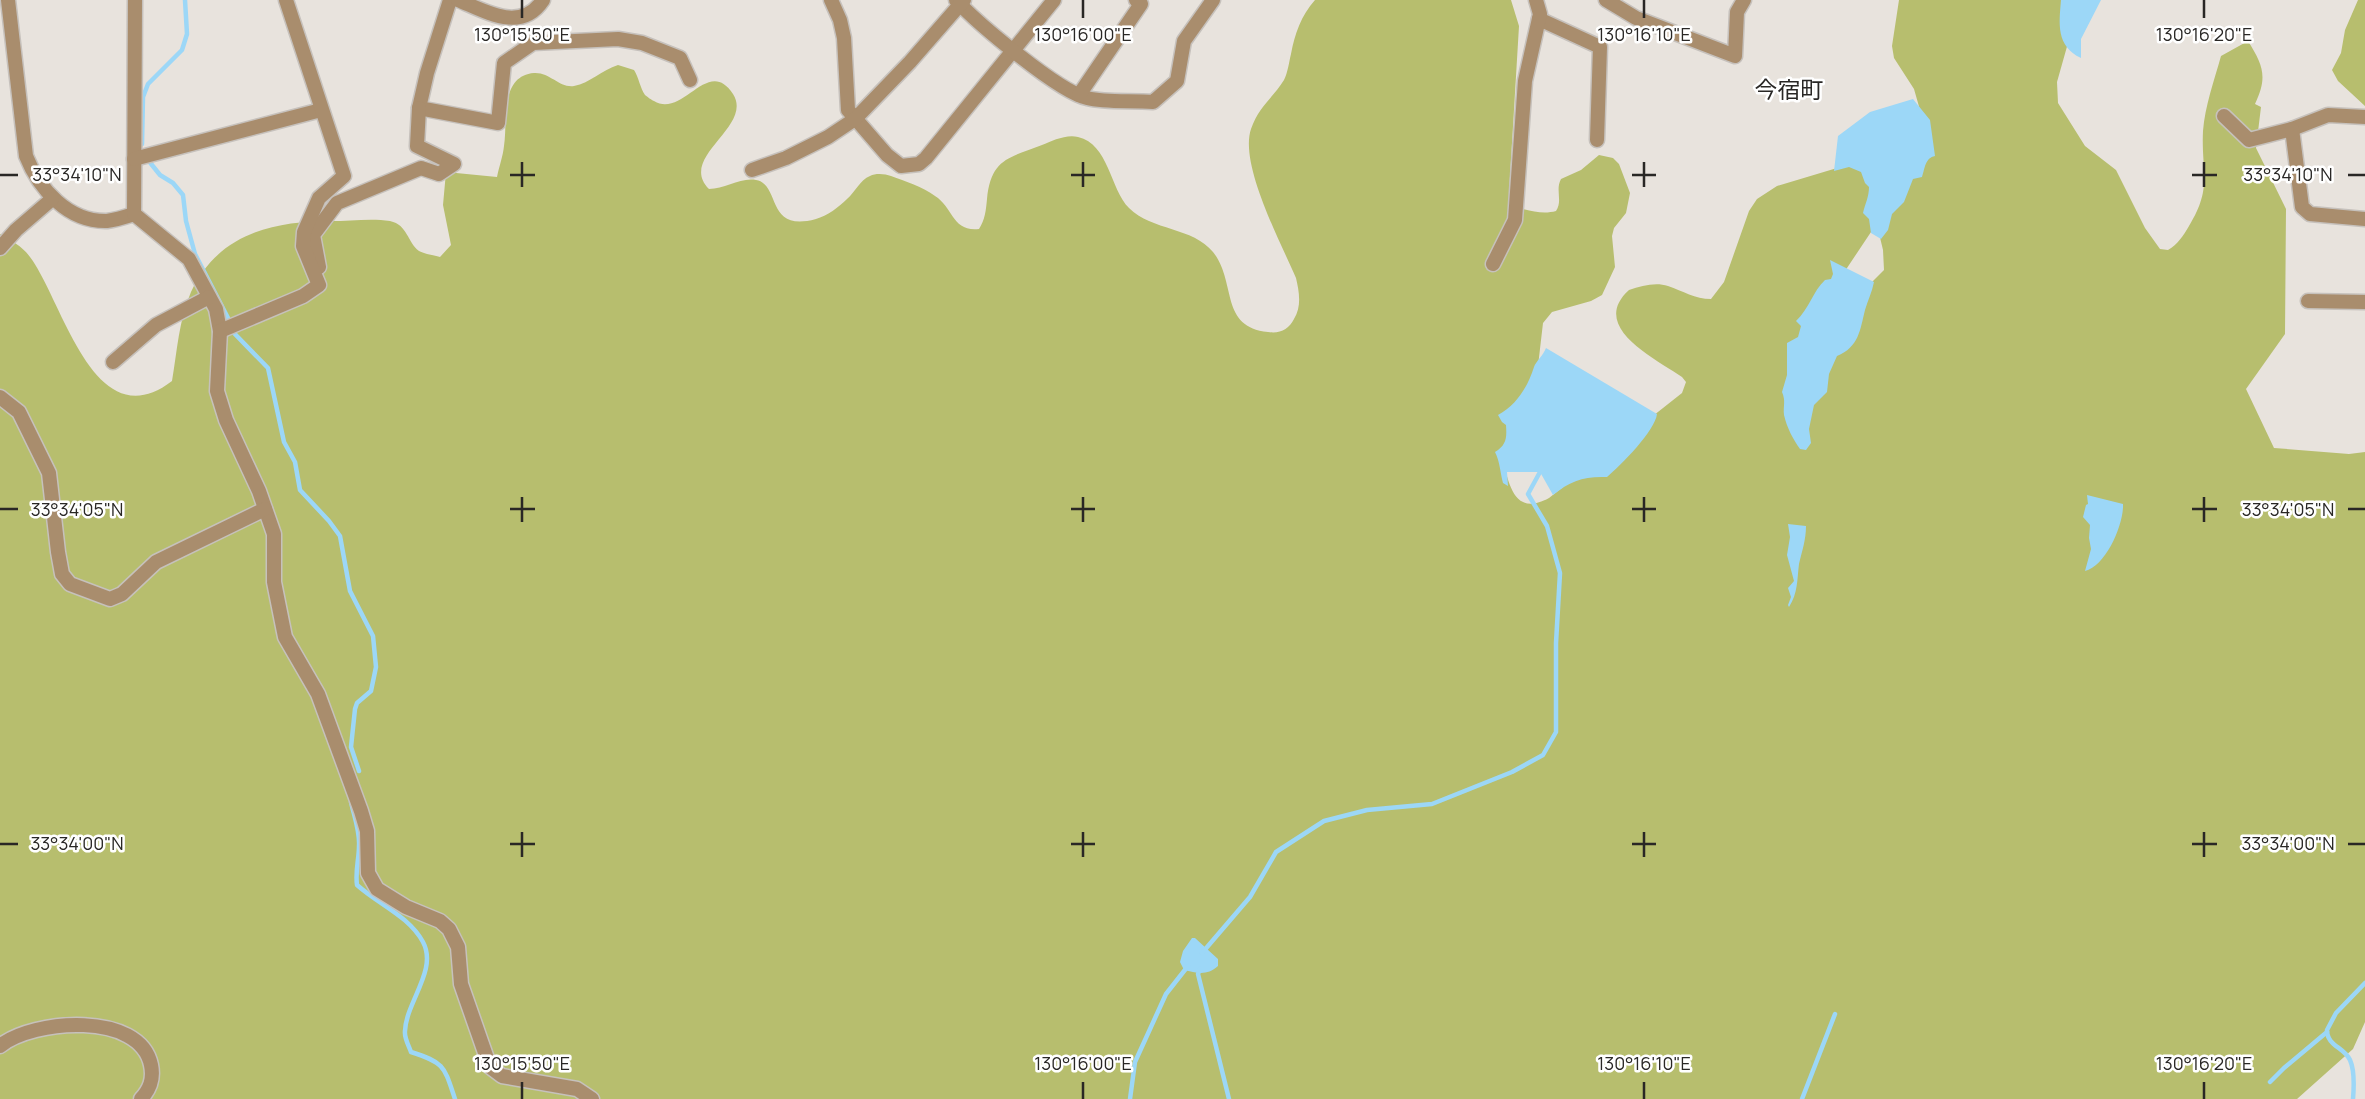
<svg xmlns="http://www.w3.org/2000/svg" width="2365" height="1099" font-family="Manrope,'Noto Sans JP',sans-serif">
	<rect width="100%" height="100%" fill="#e8e3dd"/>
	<g fill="#b7be6e">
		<path d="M 1315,0 L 1511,0 L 1519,26 L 1509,193 L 1512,206 C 1526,210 1542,215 1556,211 C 1563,201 1555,190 1561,179 L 1581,170 L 1599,155 L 1613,158 L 1619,164 L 1630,193 L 1626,213 L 1614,228 L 1612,236 L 1615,267 L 1602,295 L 1591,301 L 1552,312 L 1543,323 L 1538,366 L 1511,438 L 1501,454 C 1509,481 1512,518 1549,498 L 1682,393 L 1686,382 L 1682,377 C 1656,359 1588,327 1629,290 C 1642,286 1655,282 1668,286 C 1683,291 1695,299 1711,299 L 1724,282 L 1749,211 L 1757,199 L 1777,186 L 1847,165 L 1863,169 L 1872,188 L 1873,229 L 1845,271 L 1866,288 L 1884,270 L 1883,250 L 1877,225 L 1926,131 L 1914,89 L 1894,58 L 1892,46 L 1899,0 L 2065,0 L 2068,43 L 2057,82 L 2058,103 L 2085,146 L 2116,170 L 2145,228 L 2160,249 L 2168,250 C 2178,244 2183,236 2189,226 C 2213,187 2201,172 2203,131 C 2205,106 2214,81 2221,56 L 2248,41 C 2263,65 2268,77 2255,104 L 2261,107 L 2256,148 L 2286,209 L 2285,334 L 2246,389 L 2274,448 L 2349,454 L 2365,452 L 2365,1022 L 2353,1049 L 2297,1099 L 0,1099 L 0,234 C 12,241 22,246 30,257 C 63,301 94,441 172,381 C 177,352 179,319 191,292 C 218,234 273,221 331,221 C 350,221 372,218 390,221 C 408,225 407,242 419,251 C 424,254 434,255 440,257 L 451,245 L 443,205 L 446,172 L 497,177 C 499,167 503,156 504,146 C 508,122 499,76 534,73 C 550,72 559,88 574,86 C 590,83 602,70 618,65 L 634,70 C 639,78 640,88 645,95 C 646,96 653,101 654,101 C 683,119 708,55 733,94 C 754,127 677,157 709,189 C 725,189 741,177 756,180 C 781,184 765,233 816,219 C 827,216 839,207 847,199 C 855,192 860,180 870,176 C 876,173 885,174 891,176 C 905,181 923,187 935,196 C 953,207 952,232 979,229 C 985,220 986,210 987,199 C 991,159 1008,158 1042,145 C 1052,141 1066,134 1078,137 C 1109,144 1110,189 1129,208 C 1152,231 1193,227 1213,252 C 1237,282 1219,327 1268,332 C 1280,334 1289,329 1294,319 C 1302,306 1299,291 1296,278 C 1281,243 1239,164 1251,129 C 1259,106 1273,98 1284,80 C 1288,72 1289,62 1291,54 C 1295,33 1301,16 1315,0 Z"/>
		<polygon points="2358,0 2365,0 2365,106 2338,81 2332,70 2341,53 2345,30"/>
	</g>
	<g fill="#9cd7f7">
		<path d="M 2061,0 L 2101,0 L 2081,39 L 2081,58 C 2056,46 2059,24 2061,0 Z"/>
		<path d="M 1913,99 L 1930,120 L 1935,156 C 1925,158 1925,168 1922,177 L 1913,179 L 1904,202 L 1892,214 L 1888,230 L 1881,239 L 1871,233 L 1869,219 L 1863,213 C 1865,204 1869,197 1869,187 L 1865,183 L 1861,172 L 1849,167 L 1834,171 L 1838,136 L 1870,112 Z"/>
		<path d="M 1830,260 L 1874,282 C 1872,292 1868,300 1865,310 C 1860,330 1859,347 1837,356 L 1829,374 L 1827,392 L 1814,405 L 1809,429 L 1811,443 L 1806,450 L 1800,449 C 1793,439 1787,428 1784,415 C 1783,406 1786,401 1782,392 L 1787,375 L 1787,343 L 1798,337 L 1801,326 L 1796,321 C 1809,309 1813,291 1825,280 L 1831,279 L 1833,274 Z"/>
		<path d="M 1546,348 L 1657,414 C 1655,431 1621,465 1607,477 C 1584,476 1570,481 1553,495 L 1540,472 L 1507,472 L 1508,486 L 1503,483 C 1500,472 1500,462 1495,452 C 1506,445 1507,439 1506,425 L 1502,422 L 1498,415 C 1517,405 1528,386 1534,367 C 1536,361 1543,356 1546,348 Z"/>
		<path d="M 2087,495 L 2123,504 C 2124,524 2106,566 2085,571 L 2091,549 L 2089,538 L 2090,525 L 2083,517 L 2086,505 L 2088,504 Z"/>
		<path d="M 1788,524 L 1806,526 C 1806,540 1802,551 1799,564 C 1797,580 1798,593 1789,607 L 1788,605 L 1791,597 L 1788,588 L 1794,581 L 1787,555 L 1790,537 Z"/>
		<path d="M 1192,938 L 1195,938 L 1218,959 L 1218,966 C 1207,976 1197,973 1184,970 L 1180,962 L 1183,951 Z"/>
	</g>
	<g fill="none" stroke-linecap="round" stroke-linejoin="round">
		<g stroke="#9cd7f7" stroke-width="4.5">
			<polyline points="142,144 143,97 148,84 182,50 187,34 185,0"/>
			<polyline points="148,160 160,175 173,183 183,195 186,221 195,254 228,318"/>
			<polyline points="232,331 268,368 284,442 295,462 300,490 329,521 340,536 350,591 373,636 376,667 371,691 357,703 355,709 351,747 359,771"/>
			<path d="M 351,802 C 354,816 360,831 359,846 C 359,859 355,871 357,885 C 378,904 409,916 423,942 C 438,970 406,1002 405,1031 C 404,1038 409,1046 411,1052 C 445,1063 444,1066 455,1099"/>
			<polyline points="1202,953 1250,897 1276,852 1324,821 1367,810 1432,804 1512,772 1543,755 1556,732 1556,643 1560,573 1547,526 1528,494 1540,472"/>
			<polyline points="1200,969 1198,974 1229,1099"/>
			<polyline points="2270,1082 2284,1068 2327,1032"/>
			<polyline points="1130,1099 1135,1062 1166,994 1188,966"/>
			<polyline points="1802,1099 1835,1014"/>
			<path d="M 2353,1099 C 2354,1087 2355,1071 2350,1060 C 2344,1047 2327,1046 2327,1030 L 2336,1013 L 2365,983"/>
		</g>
		<g stroke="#c6c1bc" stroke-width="17">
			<g id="minor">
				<path d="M 8,0 L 26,156 C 39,189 68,222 107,221 C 115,220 125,217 134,214"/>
				<polyline points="135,0 134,214 189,259 216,309 220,331 217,391 226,420 259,491 274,534 274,582 285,637 318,694 361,811 367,831 368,873 377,889 406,907 440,921 449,929 458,947 461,984 490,1067 502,1076 577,1089 592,1099"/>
				<polyline points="450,0 427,73 419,108 498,123 504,63 533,43 618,39 642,43 680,58 690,80"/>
				<path d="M 458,0 C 487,12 521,33 543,0"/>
				<polyline points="831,0 840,20 844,38 848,110 887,155 901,166 919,164 926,158 1054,0"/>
				<path d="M 956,0 C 977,23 1059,92 1087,98 C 1107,103 1132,100 1153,102 L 1177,81 L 1184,41 L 1213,0"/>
				<polyline points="1606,0 1636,18 1735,56 1737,12 1744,0"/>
				<polyline points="1539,19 1600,47 1597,140"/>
				<polyline points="1079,95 1141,4 1136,0"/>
				<polyline points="2224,116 2249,140 2292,129 2328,115 2365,117"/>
				<polyline points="2292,129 2302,207 2310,214 2365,219"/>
				<polyline points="134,159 321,110"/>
				<polyline points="752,170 786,158 828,137 855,119 910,62 964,0"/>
				<polyline points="0,248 16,230 52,199"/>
				<polyline points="1493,264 1515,220 1525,81 1540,14 1536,0"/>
				<polyline points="319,267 313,235 337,203 421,168 439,174 454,164 417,146 419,108"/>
				<polyline points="2308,301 2365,302"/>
				<polyline points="220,331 303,296 319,285 303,246 304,232 319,198 344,176 286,0"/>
				<polyline points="113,362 156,325 209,297"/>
				<polyline points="0,397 19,412 49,473 58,552 62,574 70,584 110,599 122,594 156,562 265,509"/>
				<path d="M 0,1046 C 33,1019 140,1011 151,1065 C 154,1079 150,1089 141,1099"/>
			</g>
		</g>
		<use href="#minor" stroke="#a98d6d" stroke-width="14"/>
	</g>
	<path fill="none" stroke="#292725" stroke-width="2.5" d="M 522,0 L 522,18M 1083,0 L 1083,18M 1644,0 L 1644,18M 2204,0 L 2204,18M 522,162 L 522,187M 1083,162 L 1083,187M 1644,162 L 1644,187M 2204,162 L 2204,187M 0,175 L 18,175M 510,175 L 535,175M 1071,175 L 1095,175M 1632,175 L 1656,175M 2192,175 L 2217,175M 2348,175 L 2365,175M 522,497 L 522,522M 1083,497 L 1083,522M 1644,497 L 1644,522M 2204,497 L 2204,522M 0,509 L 18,509M 510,509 L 535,509M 1071,509 L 1095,509M 1632,509 L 1656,509M 2192,509 L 2217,509M 2348,509 L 2365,509M 522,832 L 522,857M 1083,832 L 1083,857M 1644,832 L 1644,857M 2204,832 L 2204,857M 0,844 L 18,844M 510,844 L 535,844M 1071,844 L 1095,844M 1632,844 L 1656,844M 2192,844 L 2217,844M 2348,844 L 2365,844M 522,1082 L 522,1099M 1083,1082 L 1083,1099M 1644,1082 L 1644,1099M 2204,1082 L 2204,1099"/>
	<g text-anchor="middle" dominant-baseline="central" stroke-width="5" stroke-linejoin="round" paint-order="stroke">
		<g font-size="23" fill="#292725" stroke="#fff">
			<text x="1789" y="89">今宿町</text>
		</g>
	</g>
	<g font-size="18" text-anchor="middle" fill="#292725" stroke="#fff" stroke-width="5" stroke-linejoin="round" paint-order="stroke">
		<text x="522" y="41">130°15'50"E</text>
		<text x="1083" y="41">130°16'00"E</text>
		<text x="1644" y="41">130°16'10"E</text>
		<text x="2204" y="41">130°16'20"E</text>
		<text x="77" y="181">33°34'10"N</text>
		<text x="2288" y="181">33°34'10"N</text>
		<text x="77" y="516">33°34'05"N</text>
		<text x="2288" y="516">33°34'05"N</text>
		<text x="77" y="850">33°34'00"N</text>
		<text x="2288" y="850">33°34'00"N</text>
		<text x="522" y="1070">130°15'50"E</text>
		<text x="1083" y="1070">130°16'00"E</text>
		<text x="1644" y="1070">130°16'10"E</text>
		<text x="2204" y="1070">130°16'20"E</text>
	</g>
</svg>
